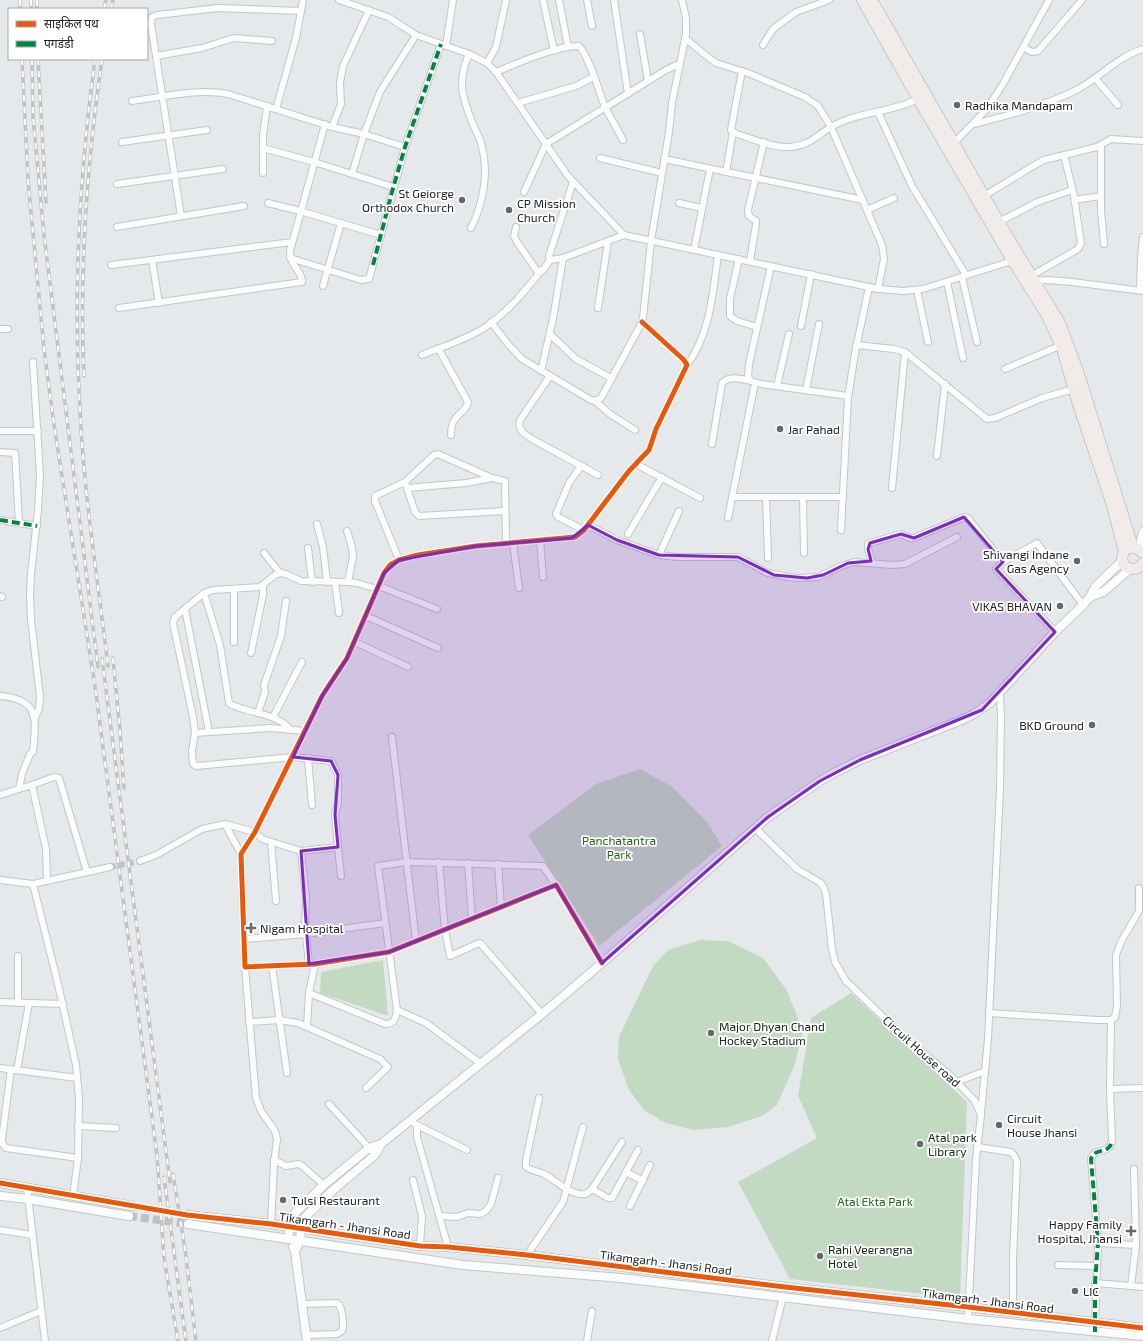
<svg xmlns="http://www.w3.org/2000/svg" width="1143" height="1341" font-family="'Exo 2','Noto Sans Devanagari',sans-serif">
	<rect width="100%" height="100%" fill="#e6e9ec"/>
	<g fill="#c2dac1">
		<polygon points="640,769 671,786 707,822 722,846 599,946 528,835 596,784"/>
		<polygon points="700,940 728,941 763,958 786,989 803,1030 795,1064 777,1105 762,1116 728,1127 693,1130 666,1123 645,1111 629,1090 618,1059 619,1037 653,966 668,950"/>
		<polygon points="383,960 388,1016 320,993 321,972"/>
		<polygon points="851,993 967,1102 960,1298 790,1279 738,1182 817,1138 798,1096 811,1018"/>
	</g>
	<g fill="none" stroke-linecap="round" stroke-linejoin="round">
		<polyline stroke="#bfc1c4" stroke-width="6" stroke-dasharray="6 3" stroke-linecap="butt" points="110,867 140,861"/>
		<g stroke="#bfc1c4" stroke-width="8" stroke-dasharray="8 4" stroke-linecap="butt">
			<polyline points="132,1206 187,1215"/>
			<polyline points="129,1216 188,1224"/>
		</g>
		<g stroke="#c4c6c8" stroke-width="8">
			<g id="minor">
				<polyline points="339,0 388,17 416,35 469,54 487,63 496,72 568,176 624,235 878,289 903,291 923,289 1015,260"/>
				<polyline points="543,0 554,51"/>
				<polyline points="559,0 568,47"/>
				<polyline points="587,0 592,26"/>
				<polyline points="614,0 628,94"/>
				<polyline points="640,34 648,81"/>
				<polyline points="685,38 704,54 716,63 748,73 805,97 818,106 831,127 882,245 884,259 878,289"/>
				<polyline points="763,45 773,29 796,12 829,0"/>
				<polyline points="446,46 453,0"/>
				<polyline points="1023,47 1032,52 1038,51 1082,0"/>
				<path d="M 469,54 C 456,83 463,99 474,127 C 477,133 481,140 482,147 C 489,173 483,204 471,228"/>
				<polyline points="156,56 202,48 234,38 272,41"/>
				<polyline points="487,63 496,47 506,0"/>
				<path d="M 742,71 L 731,130 L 737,134 C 753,139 773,148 790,147 C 810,145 815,137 831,127 C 858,111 892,113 920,98"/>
				<path d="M 496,72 C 516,64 558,45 579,46 C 589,56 599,92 605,107 C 611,118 617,129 623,140"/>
				<polyline points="1095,78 1118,105"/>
				<path d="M 132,101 C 164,97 197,88 228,94 L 332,127 L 364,134 L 405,147"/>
				<polyline points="518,103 576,86 593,77"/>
				<polyline points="276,109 296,38 303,0"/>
				<polyline points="878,112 912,186 966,275"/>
				<path d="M 974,124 C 1007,116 1048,105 1078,89 C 1100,77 1119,56 1143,49"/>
				<polyline points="332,127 341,104 340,83 343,66 369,10"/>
				<polyline points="122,142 207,130"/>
				<polyline points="954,143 987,109 1003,84 1049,0"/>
				<polyline points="1101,146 1101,210 1104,244"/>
				<polyline points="263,148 314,162 393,187"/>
				<polyline points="600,158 662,173"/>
				<polyline points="664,159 863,200"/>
				<polyline points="726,172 733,132"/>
				<polyline points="263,173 263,135 267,106"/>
				<polyline points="352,174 364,134 380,92 416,35"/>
				<polyline points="573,182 549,256 550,260 563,258 624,235"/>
				<polyline points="117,184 223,169"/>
				<polyline points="524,192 546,144 666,70 679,64"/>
				<polyline points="984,196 1033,166 1044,160 1097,147 1111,139 1143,141"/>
				<polyline points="1074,200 1101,196"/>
				<polyline points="268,203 300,211 381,235"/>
				<polyline points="679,203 702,208"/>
				<polyline points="867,210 894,198"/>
				<polyline points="181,216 151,24 152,17 157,15 218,8 301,11"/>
				<polyline points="999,222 1037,202 1072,190"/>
				<polyline points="117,227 244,206"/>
				<polyline points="516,227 514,236 517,242 537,271 543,270 550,260"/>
				<polyline points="694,250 710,169"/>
				<polyline points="290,258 361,280 369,279 405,147 441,44"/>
				<polyline points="739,259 730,299 730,316 737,321 757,327"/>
				<polyline points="152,260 159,303"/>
				<polyline points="750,261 756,224 756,221 749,216 748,210 764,142"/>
				<polyline points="111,265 292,242"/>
				<polyline points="771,266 749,364 748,377 751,381 761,384 848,396"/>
				<polyline points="1031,276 1078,249 1081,243 1074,196 1064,155"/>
				<polyline points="962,277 977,342"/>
				<polyline points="1034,281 1049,280 1072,282 1143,291"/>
				<polyline points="947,282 963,358"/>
				<polyline points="323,286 341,223"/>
				<polyline points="917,290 928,342"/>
				<polyline points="1140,290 1141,258 1143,237"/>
				<path d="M 119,308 L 302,282 C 303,272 289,265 290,251 L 325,124"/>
				<polyline points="598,308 608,241"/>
				<polyline points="491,322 508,344 522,359 591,400 595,401 601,398 640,326 643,318 651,241 669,132 672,103 686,34 686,18 682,0"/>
				<polyline points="801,326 811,274"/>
				<polyline points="0,329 8,329"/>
				<polyline points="550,334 576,359 611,378"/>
				<polyline points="856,345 894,349 905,352 987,419 995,418 1042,398 1074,389"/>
				<path d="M 438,348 L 468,402 C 465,416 451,412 451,435"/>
				<path d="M 422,355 C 442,347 465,340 484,328 C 507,313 524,292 541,271"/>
				<polyline points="33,362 40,475 38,510 31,574 30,594 31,619 40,697 39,709 35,718"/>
				<path d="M 687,365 C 710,335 713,292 718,255"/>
				<polyline points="1005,369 1064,344"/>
				<polyline points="541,371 553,319 563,258"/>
				<path d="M 550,376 L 520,420 C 517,430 525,434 532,439 L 598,475"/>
				<polyline points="777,386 789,334"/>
				<polyline points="806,390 819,324"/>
				<polyline points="595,401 610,414 635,430"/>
				<polyline points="0,431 38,431"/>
				<path d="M 712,444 L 722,383 C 730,375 741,379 751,381"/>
				<polyline points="0,452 15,453 19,522"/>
				<polyline points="937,456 945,384"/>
				<polyline points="636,464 700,498"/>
				<polyline points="581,466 569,483 556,514 558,517 584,530"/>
				<polyline points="405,482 415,512 419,516 505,511"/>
				<polyline points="407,488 466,483 492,478"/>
				<polyline points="892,488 905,352"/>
				<polyline points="732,497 843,497"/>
				<polyline points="766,497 768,558"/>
				<polyline points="803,498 804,553"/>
				<polyline points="728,518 755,383"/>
				<polyline points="0,520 37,526"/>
				<polyline points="317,524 323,547 327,582"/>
				<polyline points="588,525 617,540 659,555 677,557 738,557 768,573 789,577 798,578 818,577 841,566 854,562 893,565 905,564 957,537"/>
				<polyline points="841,530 848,398 855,353 869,287"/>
				<polyline points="347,531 352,547 353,557 348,582"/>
				<polyline points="628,534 662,477"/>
				<polyline points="540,540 543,577"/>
				<polyline points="513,543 519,588"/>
				<polyline points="308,548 312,582"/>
				<polyline points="264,553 280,573"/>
				<polyline points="659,555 679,511"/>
				<polyline points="399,560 375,501 375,496 405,482 434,455 438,454 492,478 505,481 506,543"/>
				<polyline points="872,562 868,549 868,544 870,543 901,534 910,538 914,538 964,517 968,518 971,522 1003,562"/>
				<polyline points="335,582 339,613"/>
				<polyline points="379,586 437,609"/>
				<polyline points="234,589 234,642"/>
				<path d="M 204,593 L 220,645 L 229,703 C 233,706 238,707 243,709 C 260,714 278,716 290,729"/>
				<polyline points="0,596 2,597"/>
				<polyline points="185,609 209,732"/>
				<polyline points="366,616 438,648"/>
				<polyline points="1055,632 996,569 1003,562 1037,543 1083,605"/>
				<polyline points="355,642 408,667"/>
				<polyline points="251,653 263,595 263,586"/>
				<path d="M 0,696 C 40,699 36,719 33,752 L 30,754 L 22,774 L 19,789"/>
				<polyline points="258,713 265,692 264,685 281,636 286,601"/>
				<polyline points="273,717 302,662"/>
				<polyline points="195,733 270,728 305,731"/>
				<polyline points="392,737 416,941"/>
				<polyline points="308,758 312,805"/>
				<polyline points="32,785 54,777 59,778 87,872"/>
				<polyline points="0,795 32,785 46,849 47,881"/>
				<polyline points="225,824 241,854"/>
				<polyline points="755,828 797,869 821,883 824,888 826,894 832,949 835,962 846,981 905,1038 950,1075 975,1101 981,1115 976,1159 968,1319"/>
				<polyline points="271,842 276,901"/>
				<polyline points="338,847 341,876"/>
				<polyline points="301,851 306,897 305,926 309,964"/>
				<polyline points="140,861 156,855 202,829 225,824 255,832 262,839 301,851 338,847 335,815 338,803 338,775 331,761 293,757 196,766 193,764 192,751 195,733 193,717 173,623 175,617 204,593 213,590 260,587 275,575 280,573 286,574 301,581 348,582 357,583 377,589"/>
				<polyline points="439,862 445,930 450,956 479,943 480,943 542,1014"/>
				<polyline points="468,863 472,919"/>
				<polyline points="498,864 501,907"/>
				<polyline points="0,880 33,884 110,867"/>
				<polyline points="33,884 58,984 76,1065 79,1098 78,1158 73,1196"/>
				<polyline points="244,939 306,934 385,923"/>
				<polyline points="18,956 18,1003"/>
				<polyline points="602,963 556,885 389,952 315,964 245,967 241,854 255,832 322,696 347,658 384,573 390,565 399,560 418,555 476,546 575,537 584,530 629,471 649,450 656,429 687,365 684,360 642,322"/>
				<path d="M 315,964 L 309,993 L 385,1024 C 394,1025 396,1018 397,1010 L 378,866 L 407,862 L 543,866 L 556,885"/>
				<polyline points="272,966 287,1073"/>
				<polyline points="245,967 256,1098 261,1111 275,1131 277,1139 274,1164 271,1224"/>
				<polyline points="0,1002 63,1004"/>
				<polyline points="397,1010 426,1023 480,1063"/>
				<polyline points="989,1013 1097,1020 1111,1020 1115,1017 1117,1006 1116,955 1122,940 1139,911 1139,888"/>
				<polyline points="249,1022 279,1020 298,1023 380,1059 388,1067 366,1088"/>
				<polyline points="307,1026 309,993"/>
				<polyline points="0,1068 77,1078"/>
				<polyline points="11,1069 2,1139 2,1143 6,1148 78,1158"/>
				<polyline points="17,1070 29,1003"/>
				<polyline points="957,1082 985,1071"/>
				<polyline points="1110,1089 1143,1088"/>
				<path d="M 539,1098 L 526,1160 L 526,1167 C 531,1171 538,1171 544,1174 C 557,1181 570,1196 586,1194 L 592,1189 L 622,1142"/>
				<polyline points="329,1104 372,1151"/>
				<polyline points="981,1113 988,1039 1000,789 1001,716 1000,692"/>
				<polyline points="415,1124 467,1150"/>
				<polyline points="78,1126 116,1128"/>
				<polyline points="417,1126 417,1137 448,1247"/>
				<path d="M 977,1147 L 1011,1152 C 1015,1155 1016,1158 1017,1163 L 1013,1258 L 1013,1313"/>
				<polyline points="274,1160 286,1166 298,1164 301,1165 324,1185"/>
				<polyline points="626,1172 643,1181"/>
				<polyline points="413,1180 422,1216 420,1246"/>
				<polyline points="27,1187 45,1341"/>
				<polyline points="592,1189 608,1198 612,1198 638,1150"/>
				<polyline points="630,1206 650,1165"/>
				<polyline points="440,1216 457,1217 468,1213 480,1214 486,1211 491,1204 498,1178"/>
				<polyline points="0,1230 32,1235"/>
				<polyline points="1098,1243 1136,1245 1134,1169"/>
				<polyline points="527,1255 563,1202 583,1127"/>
				<polyline points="1058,1265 1096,1266"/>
				<polyline points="1095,1283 1143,1287"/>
				<polyline points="1131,1286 1136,1245"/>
				<path d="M 302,1304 L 337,1303 C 343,1307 344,1324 342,1331 L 337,1334 L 306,1335"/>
				<path d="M 1095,1326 L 1098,1243 L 1091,1159 C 1095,1146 1110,1156 1112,1140 L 1110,1089 L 1111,1020"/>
				<polyline points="0,1328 41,1311"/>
				<polyline points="587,1341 592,1311"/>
				<polyline points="772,1341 783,1297"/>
			</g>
		</g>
		<g stroke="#c4c6c8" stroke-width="10">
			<g id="tertiary">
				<polyline points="1139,549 1143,532"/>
				<polyline points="1090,597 1103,592 1130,569"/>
				<polyline points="0,1183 132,1206"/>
				<polyline points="0,1196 28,1199 129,1216"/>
				<polyline points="187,1215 271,1224 420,1246 448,1247 527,1255 785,1287 968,1307 1143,1328"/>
				<polyline points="188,1224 463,1265 621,1278 968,1319 1143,1336"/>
				<polyline points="289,1232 289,1223 296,1212 324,1185 369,1148 381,1144"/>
				<polyline points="293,1247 295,1251 307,1341"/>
				<polyline points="295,1251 300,1241 301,1229 303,1220 307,1215 332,1191 375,1155 381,1144 542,1014 602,963 768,817 820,781 836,772 860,760 964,719 974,714 990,703 1055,632 1083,605 1090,597 1095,587 1122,561"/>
			</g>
		</g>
		<g stroke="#c6c7c8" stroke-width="12">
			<g id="primary">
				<path d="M 862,0 L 918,99 L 1012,260 L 1046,314 L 1054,331 L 1061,345 L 1077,401 L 1112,505 L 1122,544 L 1124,552 L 1122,557 L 1123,564 C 1129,571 1138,571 1143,563"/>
				<polyline points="872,0 999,222 1060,323 1078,371 1133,547"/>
				<polyline points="1128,548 1136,548 1143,553"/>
			</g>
		</g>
		<use href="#minor" stroke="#fbfcfc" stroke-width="6"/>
		<use href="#tertiary" stroke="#fbfcfc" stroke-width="8"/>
		<use href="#primary" stroke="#f1ece9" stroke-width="10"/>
		<g stroke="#c2c3c3" stroke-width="3.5">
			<g id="rail">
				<polyline points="20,0 20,9"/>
				<polyline points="31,0 31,9"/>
				<polyline points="37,0 37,9"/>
				<polyline points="104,9 106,0"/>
				<polyline points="111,9 113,0"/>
				<polyline points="22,59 28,180 44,349 54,425 95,686 157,1156 164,1258 178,1341"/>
				<polyline points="32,59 33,117 44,235 98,667"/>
				<polyline points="38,59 46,202"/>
				<path d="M 95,59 C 79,176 73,293 80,411 C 84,496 98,581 108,666"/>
				<path d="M 84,376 C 79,270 87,164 102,59"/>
				<polyline points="113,658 120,731 124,788"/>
				<polyline points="102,659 170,1182"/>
				<polyline points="173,1174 185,1249 196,1341"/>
				<polyline points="164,1177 186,1341"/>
			</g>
		</g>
		<use href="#rail" stroke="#fff" stroke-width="2" stroke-dasharray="6" stroke-linecap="butt"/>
		<g stroke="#00873e" stroke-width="4" stroke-dasharray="8 4" stroke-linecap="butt">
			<polyline points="373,265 392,192 405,147 441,44"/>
			<polyline points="0,520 37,526"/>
			<path d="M 1095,1332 L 1095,1283 L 1098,1243 L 1091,1159 C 1095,1146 1110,1156 1112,1140"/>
		</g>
		<g stroke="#fff" stroke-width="8">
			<g id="cycleway">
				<polyline points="602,963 556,885 389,952 315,964 245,967 241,854 255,832 322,696 347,658 384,573 390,565 399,560 418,555 476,546 575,537 584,530 629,471 649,450 656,429 687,365 684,360 642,322"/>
				<polyline points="0,1183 187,1215 271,1224 420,1246 448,1247 527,1255 785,1287 968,1307 1143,1328"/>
			</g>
		</g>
		<use href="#cycleway" stroke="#e8590c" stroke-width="5"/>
	</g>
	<path fill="#7b2cbf" fill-opacity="0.2" stroke="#7b2cbf" stroke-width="3" stroke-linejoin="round" d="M 964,517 L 1003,562 L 996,569 L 1055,632 L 982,710 L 860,760 L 820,781 L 768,817 L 602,963 L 556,885 L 389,952 L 309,964 L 301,851 L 338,847 L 335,815 L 338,775 L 331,761 L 293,757 L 322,696 L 347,658 L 384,573 L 399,560 L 476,546 L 572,538 L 588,525 L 617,540 L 659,555 L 738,557 L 774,575 L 807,578 L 823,575 L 848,563 L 871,561 L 868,549 L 870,543 L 901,534 L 914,538 Z"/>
	<g fill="#66686b" stroke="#fff" stroke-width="1.5">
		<circle cx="957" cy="105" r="4"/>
		<circle cx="462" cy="200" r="4"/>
		<circle cx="509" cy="210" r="4"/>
		<circle cx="780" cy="429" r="4"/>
		<circle cx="1077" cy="561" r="4"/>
		<circle cx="1060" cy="606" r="4"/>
		<circle cx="1092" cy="725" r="4"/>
		<path d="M249 922h4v4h4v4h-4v4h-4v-4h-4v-4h4z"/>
		<circle cx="711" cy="1033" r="4"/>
		<circle cx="999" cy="1125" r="4"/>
		<circle cx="920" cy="1144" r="4"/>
		<circle cx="283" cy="1200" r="4"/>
		<path d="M1129 1225h4v4h4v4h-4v4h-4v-4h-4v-4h4z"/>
		<circle cx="820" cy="1256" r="4"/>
		<circle cx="1075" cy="1291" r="4"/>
	</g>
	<g text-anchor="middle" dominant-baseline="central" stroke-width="3.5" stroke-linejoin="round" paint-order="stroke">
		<g font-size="12" fill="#212325" stroke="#fff" text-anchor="start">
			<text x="965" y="105">Radhika Mandapam</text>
			<text x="454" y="193" text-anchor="end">St Geiorge<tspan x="454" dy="14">Orthodox Church</tspan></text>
			<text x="517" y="203">CP Mission<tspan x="517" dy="14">Church</tspan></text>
			<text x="788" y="429">Jar Pahad</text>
			<text x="1069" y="554" text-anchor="end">Shivangi Indane<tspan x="1069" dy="14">Gas Agency</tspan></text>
			<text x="1052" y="606" text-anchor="end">VIKAS BHAVAN</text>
			<text x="1084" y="725" text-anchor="end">BKD Ground</text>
			<text x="260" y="928">Nigam Hospital</text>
			<text x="719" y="1026">Major Dhyan Chand<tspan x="719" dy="14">Hockey Stadium</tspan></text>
			<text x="1007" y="1118">Circuit<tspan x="1007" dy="14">House Jhansi</tspan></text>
			<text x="928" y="1137">Atal park<tspan x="928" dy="14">Library</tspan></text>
			<text x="291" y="1200">Tulsi Restaurant</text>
			<text x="1122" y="1224" text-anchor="end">Happy Family<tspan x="1122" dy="14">Hospital, Jhansi</tspan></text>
			<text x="828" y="1249">Rahi Veerangna<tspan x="828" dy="14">Hotel</tspan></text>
			<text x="1083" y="1291">LIC</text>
		</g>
		<g font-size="12" fill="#256618" stroke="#fff">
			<text x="619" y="840">Panchatantra<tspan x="619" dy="14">Park</tspan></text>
			<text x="875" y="1201">Atal Ekta Park</text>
		</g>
		<g font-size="12" fill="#212325" stroke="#fff">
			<text transform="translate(922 1051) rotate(42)">Circuit House road</text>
			<text transform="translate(345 1225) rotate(8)">Tikamgarh - Jhansi Road</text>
			<text transform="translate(666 1262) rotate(7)">Tikamgarh - Jhansi Road</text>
			<text transform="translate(988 1300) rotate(7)">Tikamgarh - Jhansi Road</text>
		</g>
	</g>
	<rect x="8" y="8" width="140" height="52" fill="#ffffff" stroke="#a6a7a8"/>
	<rect x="16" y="21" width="20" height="6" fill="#e8590c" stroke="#a6a7a8"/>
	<text x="44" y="28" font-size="12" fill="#212325">साइकिल पथ</text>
	<rect x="16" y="41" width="20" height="6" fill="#00873e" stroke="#a6a7a8"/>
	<text x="44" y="48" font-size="12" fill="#212325">पगडंडी</text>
</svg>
